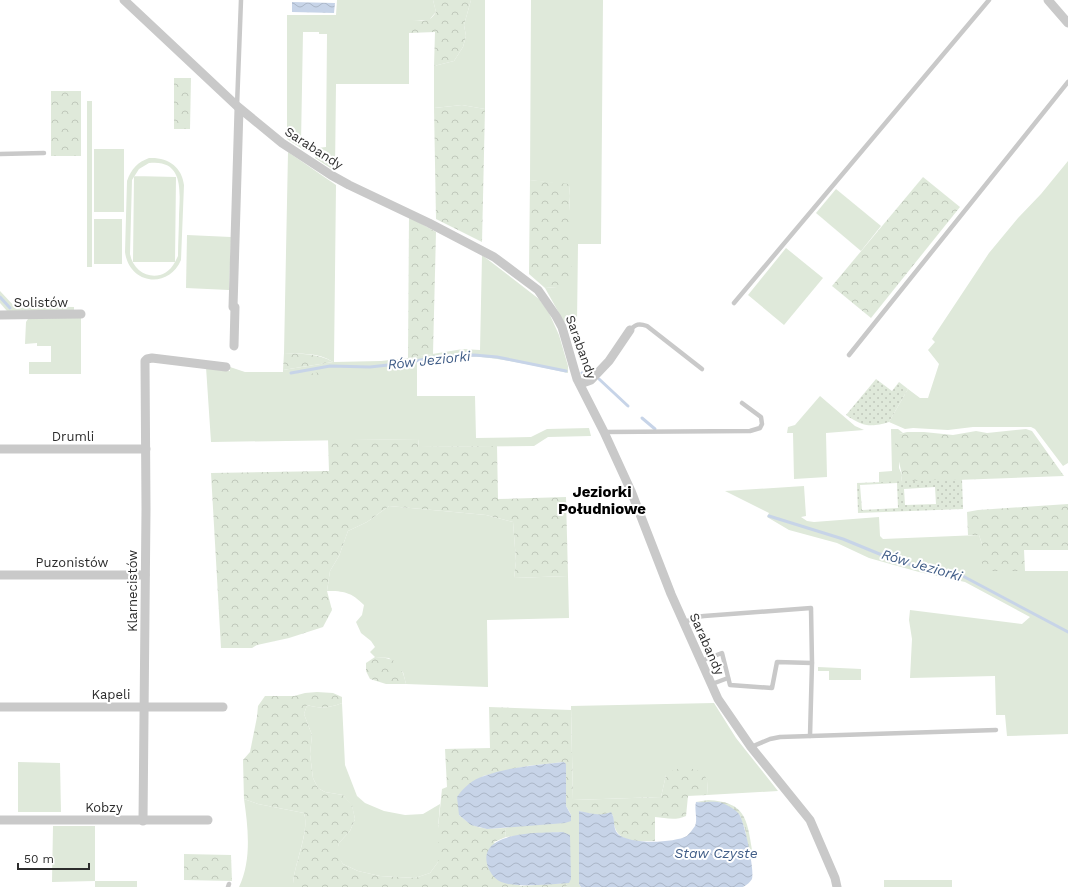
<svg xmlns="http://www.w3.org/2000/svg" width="1068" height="887" font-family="'Work Sans',sans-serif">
	<defs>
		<pattern id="forest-crowns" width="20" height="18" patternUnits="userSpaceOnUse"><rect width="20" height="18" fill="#dfe9da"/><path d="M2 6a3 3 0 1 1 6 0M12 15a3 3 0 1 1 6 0" fill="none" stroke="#c0c8bb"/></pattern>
		<pattern id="wetland-marsh" width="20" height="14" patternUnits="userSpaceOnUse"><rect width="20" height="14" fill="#dfe9da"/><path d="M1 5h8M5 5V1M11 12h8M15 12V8" fill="none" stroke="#c0c8bb"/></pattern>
		<pattern id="garden-dots" width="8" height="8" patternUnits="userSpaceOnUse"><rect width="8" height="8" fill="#dfe9da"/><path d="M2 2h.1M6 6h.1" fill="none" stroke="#c0c8bb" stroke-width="1.8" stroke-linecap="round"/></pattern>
		<pattern id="water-waves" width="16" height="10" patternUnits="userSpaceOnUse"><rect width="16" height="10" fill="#c7d4e8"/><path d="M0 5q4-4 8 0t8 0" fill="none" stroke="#abb6c7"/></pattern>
	</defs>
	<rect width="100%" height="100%" fill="#fff"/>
	<g fill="#dfe9da" fill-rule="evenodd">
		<polygon points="337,0 433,0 436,12 429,20 409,21 409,84 336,84 335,171 315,158 318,148 326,147 327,34 319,34 319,32 303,32 301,143 308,145 308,147 304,150 287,139 287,15 336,15"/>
		<polygon points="471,0 485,0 485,109 462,105 434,108 434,66 454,61 463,47 466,36 464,25"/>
		<polygon points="531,0 603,0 601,244 578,244 577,323 564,322 545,288 557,287 569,211 570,196 569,185 530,180"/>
		<rect x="87" y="101" width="5" height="166"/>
		<rect x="94" y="149" width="30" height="63"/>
		<path d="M 288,152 L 336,185 L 334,362 L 381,361 L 408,358 L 463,349 L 480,350 L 482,255 L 539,299 L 549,313 L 559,335 L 568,366 L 568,373 C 540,367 510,360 481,357 C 460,356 438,358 417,362 L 417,396 L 475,396 L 476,438 L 531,437 L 547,429 L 589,428 L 591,436 L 548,437 L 534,446 L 418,447 L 419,439 L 211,442 L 206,367 L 230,371 L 230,367 L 245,372 L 283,372 L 283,370 L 333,362 C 318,352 301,354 284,353 Z"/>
		<path d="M 149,158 C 168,157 182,167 184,185 L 181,260 C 168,290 129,284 125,252 L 127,181 C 131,169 138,162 149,158 ZM 149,163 C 184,159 180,191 179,215 C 179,229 178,242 178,256 L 175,262 L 176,177 L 134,176 L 133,262 L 175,262 C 163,285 134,277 130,254 L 132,180 L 139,169 Z"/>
		<polygon points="1068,161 1068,463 1063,466 1035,429 1031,427 973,427 948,430 913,428 905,429 889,422 908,389 920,398 928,398 939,364 928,350 935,342 932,339 989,253 1018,218 1041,194"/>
		<polygon points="836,189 881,226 861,251 816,213"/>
		<rect x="94" y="219" width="28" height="45"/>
		<polygon points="187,235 231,237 229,290 186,288"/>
		<polygon points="786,248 823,278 784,325 748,295"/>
		<polygon points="0,291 14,306 74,307 74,311 7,311 0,303"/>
		<polygon points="81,317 81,374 29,374 29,362 51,362 51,346 37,346 37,343 25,344 26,322 28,319"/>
		<polygon points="820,396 855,426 864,430 826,433 827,477 794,479 793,433 787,433 788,427 795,425"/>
		<polygon points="891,429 898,429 903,433 899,434 899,468 902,475 901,482 879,483 879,472 892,471"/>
		<polygon points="804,486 806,516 801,517 807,521 814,522 879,517 880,536 883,539 979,535 982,544 983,571 1068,571 1068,734 1007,736 1005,715 996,715 995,676 910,678 912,639 909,620 910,610 1022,624 1030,617 965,582 919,572 869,558 837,543 789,530 767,517 769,513 725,491"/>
		<path d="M 389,506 L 486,515 L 513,522 L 516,561 L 514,578 L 568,576 L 569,618 L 487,620 L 488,687 L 406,684 L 403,672 L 389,658 L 375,657 L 370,652 L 375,647 L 371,641 L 361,633 L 356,622 L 362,615 L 364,605 C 351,592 344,591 327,591 L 330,571 L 339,556 L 348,531 L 367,522 Z"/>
		<polygon points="818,667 861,669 861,680 829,680 829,671 818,671"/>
		<path d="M 342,703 L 345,765 L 357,796 L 365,803 L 384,811 L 405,815 L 423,814 L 440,804 L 438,828 L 438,862 L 430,873 L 415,878 L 380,876 L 358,871 L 343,864 L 336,854 L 339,843 L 350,831 L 355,819 L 352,806 L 343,795 L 325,792 L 318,788 L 313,778 L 310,754 L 312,735 L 304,714 L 307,705 C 319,709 330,708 342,703 Z"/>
		<polygon points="714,703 736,738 778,791 707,795 708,781 666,775 661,797 573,800 571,706"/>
		<polygon points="18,762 60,763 61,812 18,812"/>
		<path d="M 244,799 L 258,804 L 304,813 C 310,832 293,865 293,887 L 239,887 C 252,860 248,827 244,799 Z"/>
		<polygon points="569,811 579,811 579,884 581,887 567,887 566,883 569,883 563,832 546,833 506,837 505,828 571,815"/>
		<polygon points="53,826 95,826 95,881 137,881 137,887 95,887 95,881 52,882"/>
		<rect x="884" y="880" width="68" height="7"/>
	</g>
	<g fill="url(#forest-crowns)">
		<path d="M 433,0 L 471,0 L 464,25 L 466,36 L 463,47 L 454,61 L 434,66 L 435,32 L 409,33 L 409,20 C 421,20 429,24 436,12 Z"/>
		<polygon points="174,78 191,78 190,129 174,129"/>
		<rect x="51" y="91" width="30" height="65"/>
		<polygon points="462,105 485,109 482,242 436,219 434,108"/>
		<polygon points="923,177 960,207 871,318 832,286"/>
		<polygon points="530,180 569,184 570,196 569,211 572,271 565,284 557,287 545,288 529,274"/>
		<polygon points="409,217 436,232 433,354 408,358"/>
		<path d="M 284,353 C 301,354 318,353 333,362 L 283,370 Z"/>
		<polygon points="331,370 308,379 270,380 265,375 299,376"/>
		<polygon points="1026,429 1032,431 1064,476 901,482 902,475 895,444 895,438 899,434 907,432 924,432 953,435 976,431 987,433"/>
		<polygon points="419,439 418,447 497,446 498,499 566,497 568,576 514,578 516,561 513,522 486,515 389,506 367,522 348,531 339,556 330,571 327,591 332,610 323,627 289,638 257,645 252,648 221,648 211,473 329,471 328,440"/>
		<polygon points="1068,504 1068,550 1024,550 1025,571 982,571 982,544 979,535 968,535 967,512 978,510"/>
		<path d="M 375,657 C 397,658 401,663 406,684 L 386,684 L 370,679 L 366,671 L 366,663 Z"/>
		<path d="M 317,692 L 333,693 L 342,697 L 342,703 C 330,708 319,709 307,705 L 304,714 L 312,735 L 310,754 L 313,778 L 318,788 L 325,792 L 343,795 L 352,805 L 355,819 L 350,831 L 339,843 L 337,854 L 343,864 L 358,871 L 380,876 L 415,878 L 430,873 L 438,862 L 438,828 L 442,789 L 447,787 L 445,749 L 490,748 L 489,707 L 571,710 L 573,800 L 661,797 L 666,775 L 675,769 L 694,769 L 703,773 L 708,781 L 707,795 L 688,796 L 686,816 C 675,821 666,818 655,817 L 655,841 C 634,841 613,844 613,815 L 595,815 L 579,811 L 569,811 L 566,806 L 566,764 L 564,762 L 527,766 L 483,776 L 459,815 C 476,830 483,829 505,828 L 506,837 L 494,842 L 520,886 L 566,883 L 567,887 L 293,887 C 293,865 310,833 304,813 L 258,804 L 244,799 L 243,760 L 250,752 L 257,717 L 258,706 L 265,696 L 294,696 L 305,693 Z"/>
		<polygon points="184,854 231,855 232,881 184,880"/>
	</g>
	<path fill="url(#wetland-marsh)" d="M 708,800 C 745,802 747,818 752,850 L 750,851 L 748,848 L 745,829 L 739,814 L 719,802 L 704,803 L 696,802 Z"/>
	<g fill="url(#garden-dots)" fill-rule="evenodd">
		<path d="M 876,379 L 892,391 L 899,382 L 908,389 L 889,422 C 870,428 862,426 846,415 Z"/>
		<path d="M 962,479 L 963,509 L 858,513 L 857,483 ZM 897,483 L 898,508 L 862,510 L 860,485 ZM 935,487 L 936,504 L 905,505 L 904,489 Z"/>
	</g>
	<g fill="url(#water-waves)">
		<polygon points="292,2 335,3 334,13 292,12"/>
		<path d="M 564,762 L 566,764 L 566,806 L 571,815 L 571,821 L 565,823 L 487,829 L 471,825 L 459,815 L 457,797 C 463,788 473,779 484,776 C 508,767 538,765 564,762 Z"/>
		<path d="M 696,802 C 704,803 710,801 717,802 C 723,802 735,809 739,814 C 744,820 755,871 752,879 C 750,882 747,885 743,887 L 581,887 L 579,884 L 579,811 C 590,813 601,817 611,812 C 616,819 612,828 618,834 C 630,845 674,843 687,836 C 689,834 693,829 695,826 C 698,820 694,809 696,802 Z"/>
		<path d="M 563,832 L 570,835 L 571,879 L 569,883 C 550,884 528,887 508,884 C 498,882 492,877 488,867 C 475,830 542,833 563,832 Z"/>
	</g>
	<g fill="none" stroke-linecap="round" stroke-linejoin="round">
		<g stroke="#c7d4e8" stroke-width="3">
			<polyline points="0,297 10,308"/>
			<polyline points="291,373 330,366 370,367 406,363 435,357 474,355 497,357 566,371"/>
			<polyline points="582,373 592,374"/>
			<polyline points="599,379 628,406"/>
			<polyline points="642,418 655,429"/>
			<polyline points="769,516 843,539 899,562 959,574 1068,632"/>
		</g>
		<g stroke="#c9c9c9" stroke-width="4.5">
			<polyline points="237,106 241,0"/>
			<polyline points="0,154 44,153"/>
			<polyline points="734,303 989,0"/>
			<path d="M 630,330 C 636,324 639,323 647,326 L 702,369"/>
			<polyline points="849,355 1068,82"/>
			<polyline points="604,432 750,431 760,428 762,424 761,417 742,403"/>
			<polyline points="683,623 696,617 704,616 811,608 812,663 810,736"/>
			<polyline points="701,661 722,653 730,685 772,688 777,662 812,663"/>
			<polyline points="712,684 728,678"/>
			<polyline points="751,747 770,739 780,737 996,730"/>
			<polyline points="228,887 229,884"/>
		</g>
		<g stroke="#c9c9c9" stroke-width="9">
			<polyline points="124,0 237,106 282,143 331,175 349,185 429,223 494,257 538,290 556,316 562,327 577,379 604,432 631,491 671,594 718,699 751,747 810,820 835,878 837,887"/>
			<polyline points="1048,0 1068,23"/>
			<polyline points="0,315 81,314"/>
			<polyline points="234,346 235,307 233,307 239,108"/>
			<polyline points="580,384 591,380 609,361 630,330"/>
			<polyline points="0,449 146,449"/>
			<polyline points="0,575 145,575"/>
			<polyline points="0,707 223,707"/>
			<polyline points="0,820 208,820"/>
			<polyline points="143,821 146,509 145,361 147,359 152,358 226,367"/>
		</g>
	</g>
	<g text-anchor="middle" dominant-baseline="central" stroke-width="4" stroke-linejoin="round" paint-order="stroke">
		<g font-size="13" fill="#2c2c2c" stroke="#fff">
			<text transform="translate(314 148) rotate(33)">Sarabandy</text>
			<text x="41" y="302">Solistów</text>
			<text transform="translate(581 347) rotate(70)">Sarabandy</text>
			<text x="73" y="436">Drumli</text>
			<text x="72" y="562">Puzonistów</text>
			<text transform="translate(132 591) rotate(-90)">Klarnecistów</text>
			<text transform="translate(707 644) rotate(66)">Sarabandy</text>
			<text x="111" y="694">Kapeli</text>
			<text x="104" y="807">Kobzy</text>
		</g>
		<g font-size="14" font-style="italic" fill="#405d87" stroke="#fff">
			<text transform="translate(429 360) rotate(-6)">Rów Jeziorki</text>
			<text transform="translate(922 565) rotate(16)">Rów Jeziorki</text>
			<text x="716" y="853">Staw Czyste</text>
		</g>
		<g font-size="15" font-weight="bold" fill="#000" stroke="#fff">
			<text x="602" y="492">Jeziorki<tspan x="602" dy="17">Południowe</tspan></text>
		</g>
	</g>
	<path d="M18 863v6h71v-6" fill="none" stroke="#2c2c2c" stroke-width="2"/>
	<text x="24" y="863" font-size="12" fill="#2c2c2c" stroke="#ffffff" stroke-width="3" paint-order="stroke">50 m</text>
</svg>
